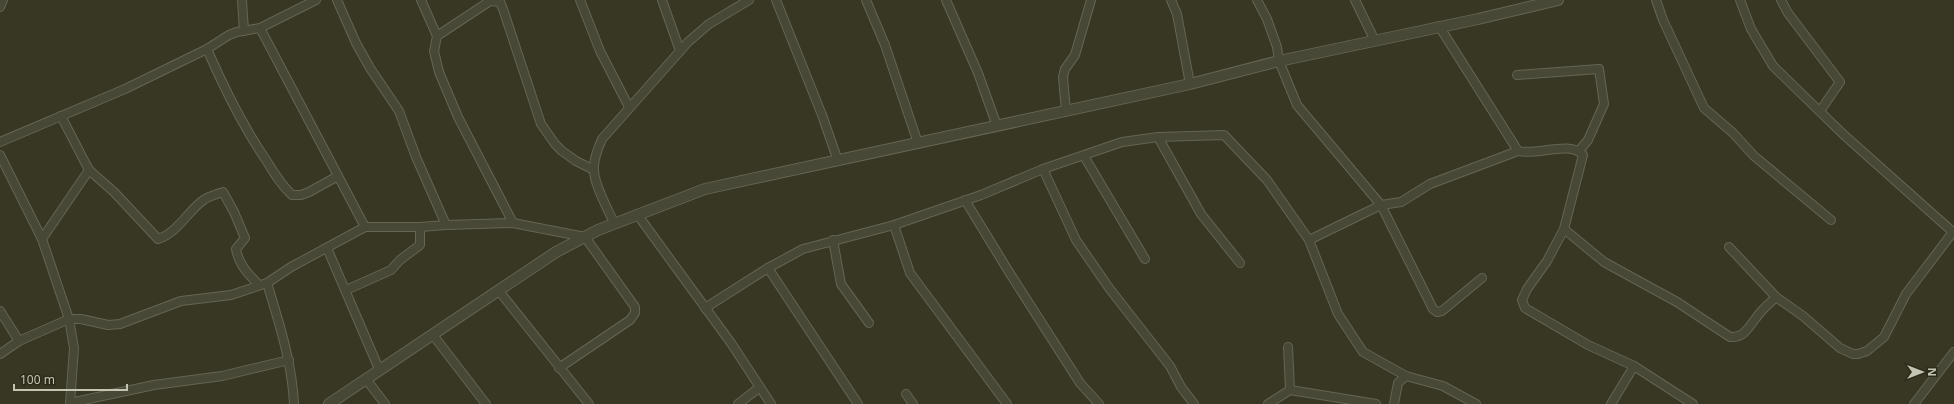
<svg xmlns="http://www.w3.org/2000/svg" width="1954" height="404" font-family="'Noto Sans',sans-serif">
	<rect width="100%" height="100%" fill="#373723"/>
	<g fill="none" stroke-linecap="round" stroke-linejoin="round">
		<g stroke="#666555" stroke-width="10">
			<g id="minor">
				<polyline points="242,0 244,31"/>
				<polyline points="337,0 356,43 370,68 399,111 416,157 446,225"/>
				<polyline points="421,0 437,36"/>
				<polyline points="580,0 600,51 629,107"/>
				<polyline points="662,0 680,51"/>
				<polyline points="776,0 822,115 838,161"/>
				<polyline points="866,0 885,45 918,143"/>
				<polyline points="946,0 978,73 997,126"/>
				<polyline points="1171,0 1177,14 1190,84"/>
				<polyline points="1257,0 1267,19 1277,47 1279,61 1297,105 1381,205 1433,309 1437,312 1442,311 1482,278"/>
				<polyline points="1355,0 1375,41"/>
				<polyline points="1656,0 1663,20 1704,108 1733,133 1754,156 1831,220"/>
				<polyline points="1740,0 1751,29 1773,66 1844,135 1954,233"/>
				<polyline points="1781,0 1788,13 1840,82 1820,111"/>
				<polyline points="0,7 3,0"/>
				<path d="M 1439,26 L 1518,151 C 1537,156 1570,140 1583,155 L 1564,229 L 1547,261 L 1527,289 L 1522,300 L 1525,308 L 1588,345 L 1634,366 L 1693,404"/>
				<polyline points="260,28 365,227"/>
				<path d="M 207,49 C 224,88 242,125 266,160 C 274,173 281,185 292,195 L 301,195 L 309,192 L 338,176"/>
				<polyline points="1517,75 1599,69 1604,104 1588,140 1579,151"/>
				<polyline points="1066,111 1063,77 1065,69 1075,55 1091,0"/>
				<path d="M 61,116 L 89,170 L 114,192 L 158,239 C 178,233 188,210 205,199 C 210,196 217,194 223,192 L 234,212 L 245,238 L 236,249 C 239,265 248,274 259,285"/>
				<polyline points="1158,137 1201,214 1240,263"/>
				<polyline points="0,142 125,89 207,49 229,35 237,32 260,28 316,0"/>
				<polyline points="0,155 42,239 69,319 74,348 70,404"/>
				<polyline points="1084,156 1145,259"/>
				<polyline points="1043,169 1076,240 1109,288 1170,366 1181,387 1194,404"/>
				<polyline points="965,200 1009,272 1080,383 1099,404"/>
				<polyline points="637,214 731,343 771,404"/>
				<polyline points="513,223 458,117 439,72 434,51 437,36 490,1 500,2 503,9 541,124 555,144 562,151 576,161 594,170"/>
				<path d="M 614,223 C 608,209 594,185 594,170 C 593,160 598,148 602,139 L 688,42 L 709,24 L 749,0"/>
				<polyline points="894,225 910,273 1007,404"/>
				<path d="M 1564,229 L 1604,262 L 1677,302 L 1730,337 C 1744,338 1748,328 1756,318 C 1761,310 1769,304 1776,297"/>
				<polyline points="42,239 89,170"/>
				<polyline points="833,240 841,284 869,323"/>
				<polyline points="1309,240 1381,205 1401,202 1430,184 1518,151"/>
				<polyline points="1729,247 1776,297 1803,316 1840,348 1853,354 1858,354 1867,351 1884,337 1906,294 1953,232"/>
				<polyline points="327,248 379,369"/>
				<polyline points="768,268 858,404"/>
				<path d="M 267,283 C 279,323 292,362 294,404"/>
				<polyline points="346,290 391,270 400,260 420,245 420,227"/>
				<polyline points="499,291 589,404"/>
				<polyline points="705,308 768,268 803,249 894,225 981,195 1043,169 1122,142 1158,137 1224,135 1267,180 1309,240 1338,314 1363,352 1406,376 1443,386 1476,404"/>
				<polyline points="0,311 19,341"/>
				<polyline points="433,335 486,404"/>
				<polyline points="1288,347 1290,390"/>
				<polyline points="0,354 19,341 69,319 81,319 108,325 120,324 181,301 231,295 267,283 291,267 365,227 420,227 446,225 513,223 585,237 635,307 635,313 630,320 559,368"/>
				<polyline points="366,379 385,404"/>
				<polyline points="906,394 913,404"/>
				<polyline points="70,403 154,385 222,376 289,360"/>
				<polyline points="738,404 760,387"/>
				<polyline points="1268,404 1290,390 1376,404"/>
				<polyline points="1394,404 1398,383 1406,376"/>
				<polyline points="1611,404 1634,366"/>
				<polyline points="1914,404 1954,352"/>
			</g>
		</g>
		<g stroke="#666555" stroke-width="12">
			<polyline id="tertiary" points="329,404 556,252 598,230 705,189 1190,84 1279,61 1478,19 1558,0"/>
		</g>
		<use href="#minor" stroke="#484837" stroke-width="8"/>
		<use href="#tertiary" stroke="#484837" stroke-width="10"/>
	</g>
	<g transform="translate(1922 372) rotate(90)" stroke="#2d2c1c" stroke-width="3" paint-order="stroke">
	<path d="M0-3L7 15L0 10L-7 15Z" fill="#c4c4b2"/>
	<text y="-6" font-size="11" font-weight="bold" text-anchor="middle" fill="#c4c4b2">N</text>
	</g>
	<path d="M14 384v6h113v-6" fill="none" stroke="#c4c4b2" stroke-width="2"/>
	<text x="20" y="384" font-size="12" fill="#c4c4b2" stroke="#2d2c1c" stroke-width="3" paint-order="stroke">100 m</text>
</svg>
